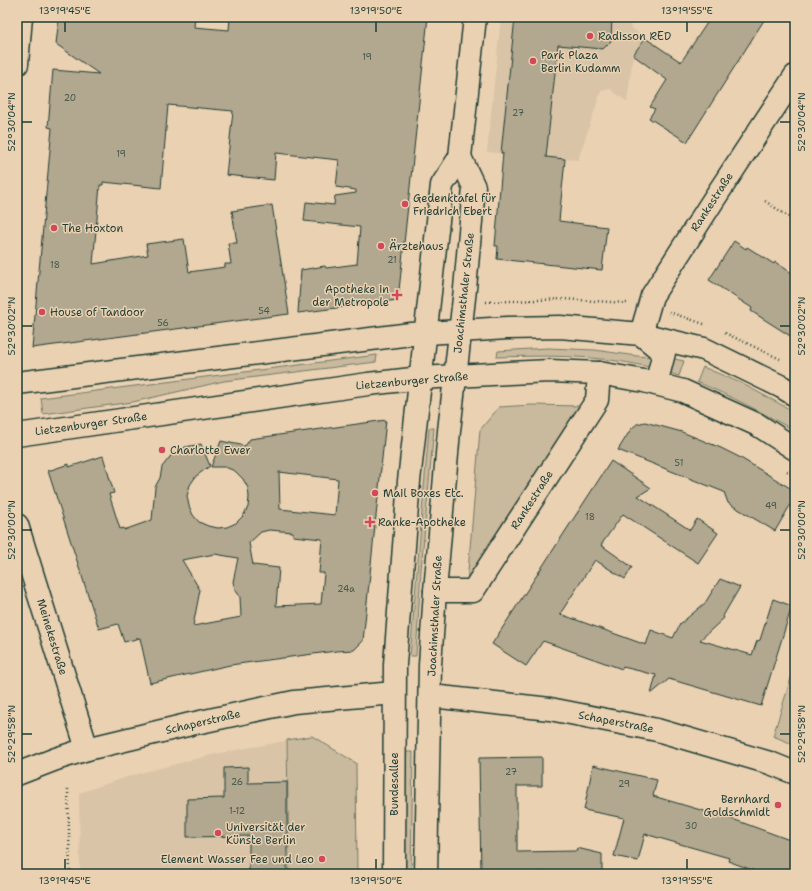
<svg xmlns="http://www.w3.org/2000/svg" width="812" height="891" font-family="'Shantell Sans',sans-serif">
	<rect width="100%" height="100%" fill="#ead1b2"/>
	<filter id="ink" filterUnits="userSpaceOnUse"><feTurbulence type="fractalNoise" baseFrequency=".025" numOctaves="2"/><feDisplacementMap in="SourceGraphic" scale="8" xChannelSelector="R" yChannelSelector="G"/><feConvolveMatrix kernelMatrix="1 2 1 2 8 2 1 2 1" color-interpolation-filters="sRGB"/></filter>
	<g filter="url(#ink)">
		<g fill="#d9c4a8">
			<polygon points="501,17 634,17 630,27 645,38 633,55 627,102 610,89 601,91 578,160 487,152"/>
			<polygon points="312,736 356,763 357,874 80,874 79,793 133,775 215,754"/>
		</g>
		<g fill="#c9b99d" stroke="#747b68">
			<path d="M 548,348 L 595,350 L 637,356 L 670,358 L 684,361 L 679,376 C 619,355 560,355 497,357 L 498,351 Z"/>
			<polygon points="377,355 376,362 224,381 133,402 43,414 41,398"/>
			<path d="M 703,367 L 741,383 L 795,412 L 795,431 C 763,413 731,396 697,382 Z"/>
			<polygon points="531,405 581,406 467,583 480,430 499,407"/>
			<polygon points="429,428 434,428 421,570 416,656 410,656"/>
			<polygon points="795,665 795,745 773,736"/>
			<polygon points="312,736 356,763 357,874 289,874 287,740"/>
			<polygon points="406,752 413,752 411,874 404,874 404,817"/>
		</g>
		<g fill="#b2a78f" stroke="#1f3d34" fill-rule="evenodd">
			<polygon points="59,17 195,17 194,27 229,30 230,17 428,17 398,300 298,313 301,270 325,266 326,268 357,264 360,227 304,221 306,202 334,205 335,196 356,193 356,190 336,187 339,160 276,153 274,180 226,175 233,111 168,105 161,188 103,182 103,185 100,185 93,264 148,255 146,244 184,239 189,272 225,267 225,264 231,264 228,243 237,243 232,211 272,205 289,314 32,348 52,128 48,127 53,70 99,74 56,44"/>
			<polygon points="515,17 612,17 611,41 603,49 558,45 546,157 565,159 559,221 607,227 602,270 497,259 498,246 495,246 503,153 501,153"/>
			<polygon points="711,17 766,17 687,142 649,118 655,109 650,107 667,80 633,55 645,38 681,62"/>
			<polygon points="734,241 746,249 747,247 774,264 775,262 795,275 795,339 751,311 752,308 709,280"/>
			<path d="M 386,420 L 363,641 L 354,650 L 336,651 L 230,665 L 150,683 L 140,638 L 124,642 L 118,624 L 99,629 L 48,471 L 69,464 L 69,467 L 103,456 L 114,493 L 109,494 L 120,529 L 124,528 L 124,530 L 152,520 L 155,487 L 160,478 L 162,467 L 173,453 L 177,454 L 185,447 L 201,444 L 210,466 L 196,476 L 190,485 L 187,496 L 189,506 L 193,515 L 199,522 L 208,526 L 218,528 L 227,527 L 236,523 L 243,516 L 248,507 L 249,497 L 248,488 L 243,479 L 235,471 L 225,467 L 211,467 L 221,441 L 245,446 L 250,439 ZM 279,472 L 338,479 L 335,515 L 280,509 ZM 269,530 L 293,532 L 293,536 L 322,539 L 319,573 L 324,573 L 321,604 L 276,606 L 279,568 L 253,565 L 249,543 L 261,532 ZM 215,554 L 238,558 L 233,582 L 235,589 L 240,597 L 241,617 L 193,626 L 200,590 L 182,560 Z"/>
			<polygon points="645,422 682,432 721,448 739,457 795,491 795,497 775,531 728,503 724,492 618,450 631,429 637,424"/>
			<polygon points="611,461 651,488 638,496 690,530 697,519 718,533 698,563 623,514 601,545 632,567 625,579 595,560 560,614 646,645 651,630 673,638 680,624 705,603 720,579 740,587 723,616 724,618 700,640 752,655 757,641 760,640 773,599 792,606 761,706 669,679 651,694 656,675 623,667 622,669 543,641 526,666 492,644"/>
			<polygon points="542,757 542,786 517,786 517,852 576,851 577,848 602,854 602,874 564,874 564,872 538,872 536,874 481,874 479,758"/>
			<polygon points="593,765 657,780 653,796 738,821 795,842 795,874 763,874 728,861 729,858 645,834 638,861 614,856 624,818 584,810"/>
			<polygon points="248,767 248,783 287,782 287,874 249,874 249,836 187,837 187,799 224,798 224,768"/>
		</g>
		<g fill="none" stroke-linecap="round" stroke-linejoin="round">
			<g stroke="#1f3d34" stroke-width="25">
				<g id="minor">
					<polyline points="17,64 21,17"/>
					<polyline points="656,384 664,353 641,334 652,296 714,199 795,76"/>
					<polyline points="17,525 87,749"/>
					<polyline points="435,591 473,591 597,400 599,373"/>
					<polyline points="431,696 550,709 657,730 770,763 795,773"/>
					<polyline points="17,774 56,759 87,749 191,724 294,702 394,693"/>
				</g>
			</g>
			<g stroke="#1f3d34" stroke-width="25">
				<g id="major">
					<polyline points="17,383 411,334 507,328 560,327 641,334 704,349 782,387 795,395"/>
					<polyline points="17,435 368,384 421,378 509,373 550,371 599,373 644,381 683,391 758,425 795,449"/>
					<polyline points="394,874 395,664 409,481 442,185 460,157 475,17"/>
					<polyline points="426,874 430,665 435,591 449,431 465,289 474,187 460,157"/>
				</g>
			</g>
			<g stroke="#1f3d34" stroke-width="2.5" stroke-dasharray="1 3" stroke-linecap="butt">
				<polyline points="765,201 795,221"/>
				<polyline points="486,302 564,299 627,303"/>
				<polyline points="669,312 704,324"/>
				<polyline points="725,333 780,359"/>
				<polyline points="787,471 795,476"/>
				<polyline points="68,789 70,874"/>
			</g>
			<use href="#minor" stroke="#ead1b2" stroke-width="22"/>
			<use href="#major" stroke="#ead1b2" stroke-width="22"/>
		</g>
	</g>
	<path fill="none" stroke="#1f3d34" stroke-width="1.5" d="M 65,22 L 65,32M 376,22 L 376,32M 687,22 L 687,32M 22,122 L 32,122M 780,122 L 790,122M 22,326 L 32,326M 780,326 L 790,326M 22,530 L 32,530M 780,530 L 790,530M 22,734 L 32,734M 780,734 L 790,734M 65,859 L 65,869M 376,859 L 376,869M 687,859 L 687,869"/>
	<g fill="#d1495b" stroke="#ead1b2" stroke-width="1.5">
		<circle cx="590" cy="36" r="4"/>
		<circle cx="533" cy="61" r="4"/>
		<circle cx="405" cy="204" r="4"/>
		<circle cx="54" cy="228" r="4"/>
		<circle cx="381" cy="246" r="4"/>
		<path d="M395 289h4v4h4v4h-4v4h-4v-4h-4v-4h4z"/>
		<circle cx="42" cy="312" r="4"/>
		<circle cx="162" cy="450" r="4"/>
		<circle cx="375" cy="493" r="4"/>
		<path d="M368 516h4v4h4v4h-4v4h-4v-4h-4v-4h4z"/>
		<circle cx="778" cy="805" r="4"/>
		<circle cx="218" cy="833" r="4"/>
		<circle cx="322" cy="859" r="4"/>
	</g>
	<g text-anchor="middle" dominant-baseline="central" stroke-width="3" stroke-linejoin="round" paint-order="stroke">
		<g font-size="9" fill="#44584b">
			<text x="367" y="57">19</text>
			<text x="70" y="98">20</text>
			<text x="518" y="113">27</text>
			<text x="121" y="154">19</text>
			<text x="392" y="260">21</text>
			<text x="55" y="265">18</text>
			<text x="264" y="311">54</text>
			<text x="163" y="323">56</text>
			<text x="679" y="463">51</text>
			<text x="771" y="506">49</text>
			<text x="590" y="517">18</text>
			<text x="346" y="589">24a</text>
			<text x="511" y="772">27</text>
			<text x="237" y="782">26</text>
			<text x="624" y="784">29</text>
			<text x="237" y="811">1-12</text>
			<text x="691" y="826">30</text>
		</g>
		<g font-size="11" fill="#1f3d34" stroke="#ead1b2" text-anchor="start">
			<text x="598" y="36">Radisson RED</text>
			<text x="541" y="55">Park Plaza<tspan x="541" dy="13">Berlin Kudamm</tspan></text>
			<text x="413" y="198">Gedenktafel für<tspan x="413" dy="13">Friedrich Ebert</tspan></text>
			<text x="62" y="228">The Hoxton</text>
			<text x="389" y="246">Ärztehaus</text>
			<text x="389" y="289" text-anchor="end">Apotheke in<tspan x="389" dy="13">der Metropole</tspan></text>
			<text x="50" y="312">House of Tandoor</text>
			<text x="170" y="450">Charlotte Ewer</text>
			<text x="383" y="493">Mail Boxes Etc.</text>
			<text x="378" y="522">Ranke-Apotheke</text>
			<text x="770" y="799" text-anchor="end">Bernhard<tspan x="770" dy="13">Goldschmidt</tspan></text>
			<text x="226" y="827">Universität der<tspan x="226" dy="13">Künste Berlin</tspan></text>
			<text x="314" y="859" text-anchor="end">Element Wasser Fee und Leo</text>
		</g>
		<g font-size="11" fill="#1f3d34" stroke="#ead1b2">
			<text transform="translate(712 202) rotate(-57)">Rankestraße</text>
			<text transform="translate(464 293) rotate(-84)">Joachimsthaler Straße</text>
			<text transform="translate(412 381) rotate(-5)">Lietzenburger Straße</text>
			<text transform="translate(91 424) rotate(-8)">Lietzenburger Straße</text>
			<text transform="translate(532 500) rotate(-57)">Rankestraße</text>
			<text transform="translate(435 616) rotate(-87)">Joachimsthaler Straße</text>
			<text transform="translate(52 637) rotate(73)">Meinekestraße</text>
			<text transform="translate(203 722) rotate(-13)">Schaperstraße</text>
			<text transform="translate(616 722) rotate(11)">Schaperstraße</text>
			<text transform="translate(394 784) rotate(-90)">Bundesallee</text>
		</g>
	</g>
	<rect width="812" height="891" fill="none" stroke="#ead1b2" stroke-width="44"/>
	<rect x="22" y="22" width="768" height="847" fill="none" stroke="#1f3d34" stroke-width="1.5"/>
	<g font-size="10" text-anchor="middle" fill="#1f3d34">
		<text x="65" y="14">13°19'45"E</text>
		<text x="376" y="14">13°19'50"E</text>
		<text x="687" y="14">13°19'55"E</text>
		<text transform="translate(11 122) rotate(-90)" y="4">52°30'04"N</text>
		<text transform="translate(801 122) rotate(-90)" y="4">52°30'04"N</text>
		<text transform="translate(11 326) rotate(-90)" y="4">52°30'02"N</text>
		<text transform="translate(801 326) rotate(-90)" y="4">52°30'02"N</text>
		<text transform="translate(11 530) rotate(-90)" y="4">52°30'00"N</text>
		<text transform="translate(801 530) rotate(-90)" y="4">52°30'00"N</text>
		<text transform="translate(11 734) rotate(-90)" y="4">52°29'58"N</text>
		<text transform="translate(801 734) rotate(-90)" y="4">52°29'58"N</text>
		<text x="65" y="884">13°19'45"E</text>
		<text x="376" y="884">13°19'50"E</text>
		<text x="687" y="884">13°19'55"E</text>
	</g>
</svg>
